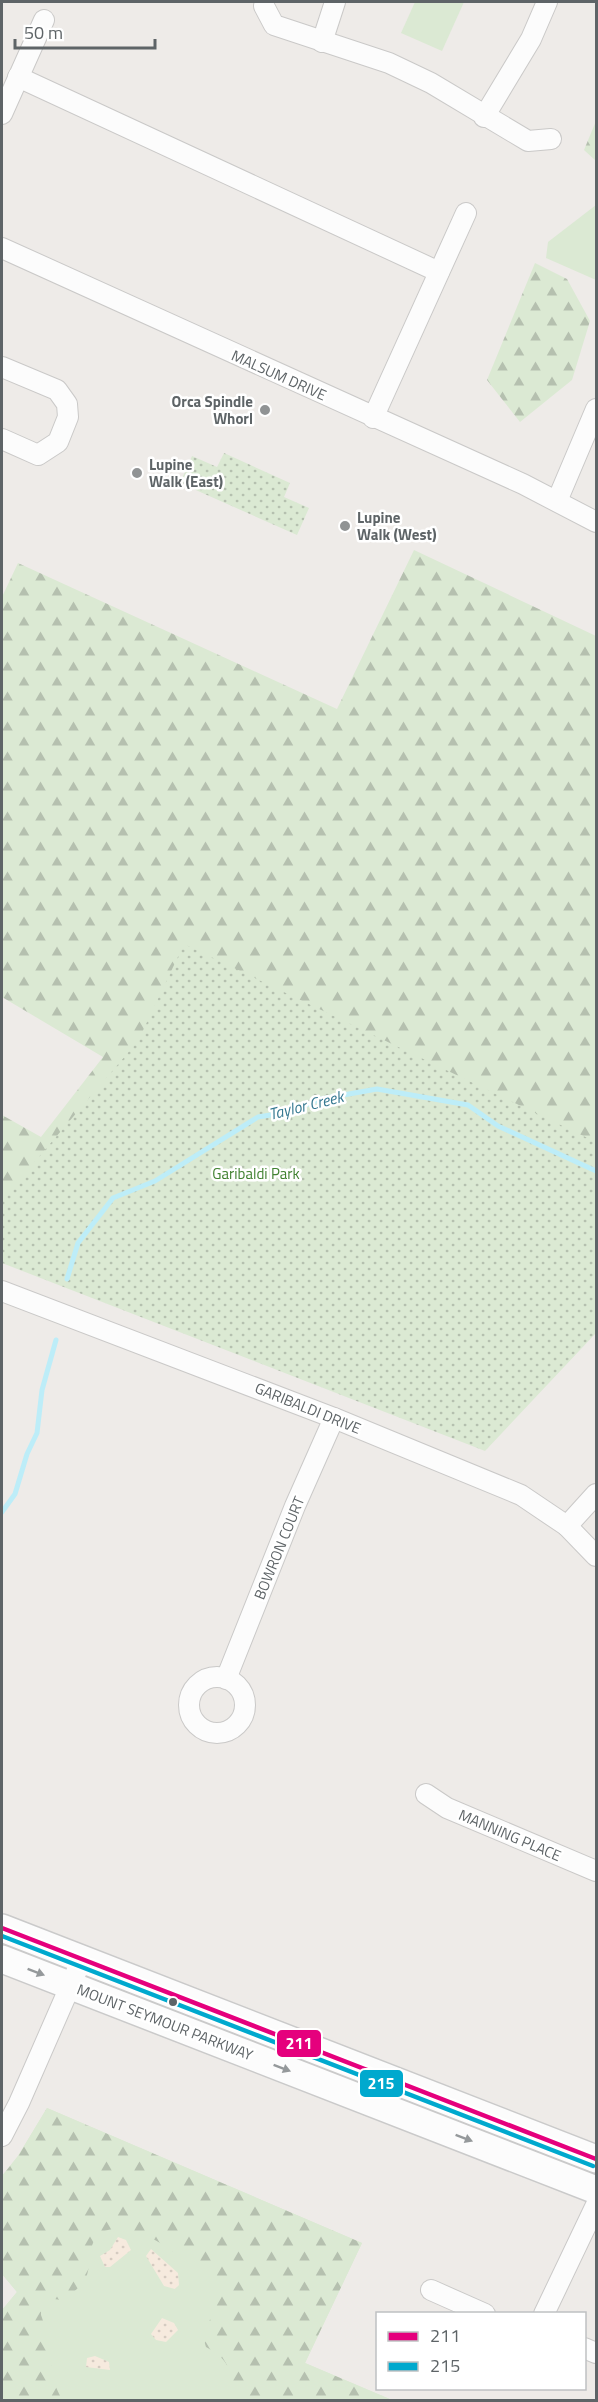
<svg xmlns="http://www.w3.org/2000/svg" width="598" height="2402" font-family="'Titillium Web',sans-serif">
	<defs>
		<pattern id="forest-firs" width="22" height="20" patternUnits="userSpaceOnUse" patternTransform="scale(1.5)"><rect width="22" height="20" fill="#dbe9d3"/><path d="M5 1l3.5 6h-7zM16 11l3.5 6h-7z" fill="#b5c0af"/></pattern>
		<pattern id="sand-dots" width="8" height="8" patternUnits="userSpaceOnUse" patternTransform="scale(1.5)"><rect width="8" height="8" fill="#f6eade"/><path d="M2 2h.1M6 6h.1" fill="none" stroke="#d5cbc1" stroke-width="1.8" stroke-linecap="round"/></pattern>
		<pattern id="park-dots" width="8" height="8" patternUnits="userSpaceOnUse" patternTransform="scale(1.5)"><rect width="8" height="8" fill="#dbe9d3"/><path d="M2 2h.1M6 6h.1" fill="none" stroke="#b5c0af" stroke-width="1.8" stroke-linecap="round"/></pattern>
	</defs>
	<rect width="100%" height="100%" fill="#eeebe8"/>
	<g fill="#dbe9d3">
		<polygon points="415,2 464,2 442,51 401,33"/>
		<polygon points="596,205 596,280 546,258 548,242"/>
		<polygon points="47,2108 362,2243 305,2363 392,2400 2,2400 2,2310 17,2292 2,2274 2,2176 18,2156"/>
	</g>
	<g fill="url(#forest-firs)">
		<polygon points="596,121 596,161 584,150"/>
		<polygon points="535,263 567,279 590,321 572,380 520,422 487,380"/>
		<polygon points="414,550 596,636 596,1183 2,1258 2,1115 41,1137 103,1057 2,997 2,597 18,563 337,709"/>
		<path d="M 47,2108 L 362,2243 L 305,2363 L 392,2400 L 238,2400 C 223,2375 240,2366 206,2347 L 202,2334 C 207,2324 218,2309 217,2296 C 216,2280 161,2241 145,2235 C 132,2230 114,2225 101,2233 C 87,2243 92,2261 87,2275 C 83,2287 71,2294 61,2300 L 41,2297 L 41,2315 L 50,2341 L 53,2381 L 62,2400 L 2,2400 L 2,2310 L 17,2292 L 2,2274 L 2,2176 L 18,2156 Z"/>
	</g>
	<g fill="url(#sand-dots)">
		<polygon points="118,2237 126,2240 131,2250 110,2267 105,2267 100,2256 110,2250"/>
		<polygon points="151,2249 178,2273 179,2285 175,2289 164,2286 146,2256"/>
		<polygon points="162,2318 174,2323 178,2330 166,2342 156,2340 151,2334"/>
		<polygon points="95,2356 109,2362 110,2370 86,2367 87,2358"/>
	</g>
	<g fill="url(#park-dots)">
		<polygon points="224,453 290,483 284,497 309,508 297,535 180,483 192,456 217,467"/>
		<polygon points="184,944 596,1142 596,1333 485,1451 2,1263 2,1200 138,1041"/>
	</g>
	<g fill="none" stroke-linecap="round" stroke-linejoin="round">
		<g stroke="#bdedf8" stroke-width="5">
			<polyline points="67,1279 78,1243 113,1198 155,1181 258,1117 289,1112 321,1099 377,1089 468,1105 498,1126 596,1171"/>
			<polyline points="2,1512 15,1494 27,1454 37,1433 42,1390 56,1340"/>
		</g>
		<g stroke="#cac9c8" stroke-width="22">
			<g id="street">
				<polyline points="264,6 274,25 389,63 431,83 528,141 551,139"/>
				<polyline points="322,42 335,2"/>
				<polyline points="18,77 439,272"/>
				<polyline points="2,114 44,20"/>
				<polyline points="484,117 531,39 547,2"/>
				<polyline points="2,248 523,484 596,522"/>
				<polyline points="2,367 57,390 67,404 68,417 58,442 38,455 2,439"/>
				<polyline points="373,418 466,213"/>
				<polyline points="557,501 596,409"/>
				<polyline points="2,1291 334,1418 521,1495 567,1526 596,1556"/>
				<polyline points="567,1526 596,1494"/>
				<circle cx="217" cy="1705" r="28"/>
				<polyline points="226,1679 295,1506 334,1418"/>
				<polyline points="426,1794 447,1808 596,1871"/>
				<polyline points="2,2136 19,2103 82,1959"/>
				<polyline points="431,2290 485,2314"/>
				<polyline points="544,2314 596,2205"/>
				<polyline points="584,2348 596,2353"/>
			</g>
		</g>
		<g stroke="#cacaca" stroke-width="30">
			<g id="secondary">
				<polyline points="2,1928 596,2159"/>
				<polyline points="2,1959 596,2190"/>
			</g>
		</g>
		<use href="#street" stroke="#fcfcfc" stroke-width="20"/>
		<use href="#secondary" stroke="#fcfcfc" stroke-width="27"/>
		<g stroke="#fff" stroke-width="9">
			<polyline id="bus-1" points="2,1928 596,2159"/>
		</g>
		<g stroke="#fff" stroke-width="9">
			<polyline id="bus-2" points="2,1936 593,2166"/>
		</g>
		<use href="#bus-1" stroke="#e5007d" stroke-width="4.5"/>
		<use href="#bus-2" stroke="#00a9ce" stroke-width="4.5"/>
	</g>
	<defs><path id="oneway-solid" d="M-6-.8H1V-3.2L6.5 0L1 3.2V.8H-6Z" transform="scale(1.5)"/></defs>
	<g fill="#95999b">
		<use href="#oneway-solid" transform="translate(36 1972) rotate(21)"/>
		<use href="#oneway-solid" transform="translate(282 2068) rotate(21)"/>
		<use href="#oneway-solid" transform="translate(464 2138) rotate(21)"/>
	</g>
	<g fill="#909394" stroke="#fff" stroke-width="2">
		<circle cx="265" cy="410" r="6"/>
		<circle cx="137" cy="473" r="6"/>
		<circle cx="345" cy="526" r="6"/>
	</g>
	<circle fill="#5e6467" stroke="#fff" stroke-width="2" cx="173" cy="2002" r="5"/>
	<g text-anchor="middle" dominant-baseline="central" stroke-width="5" stroke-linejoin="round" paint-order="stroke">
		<g font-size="15" fill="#5e6467" stroke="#fff">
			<text transform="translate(279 375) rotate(24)">MALSUM DRIVE</text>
			<text transform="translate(308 1408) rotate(22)">GARIBALDI DRIVE</text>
			<text transform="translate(279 1548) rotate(-68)">BOWRON COURT</text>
			<text transform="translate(510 1835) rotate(23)">MANNING PLACE</text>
			<text transform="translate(165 2022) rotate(21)">MOUNT SEYMOUR PARKWAY</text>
		</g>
		<g font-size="15" font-weight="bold" fill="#5e6467" stroke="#fff" text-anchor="start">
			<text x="253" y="401" text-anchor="end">Orca Spindle<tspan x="253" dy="17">Whorl</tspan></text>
			<text x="149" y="464">Lupine<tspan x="149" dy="17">Walk (East)</tspan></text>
			<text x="357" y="517">Lupine<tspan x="357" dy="17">Walk (West)</tspan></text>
		</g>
		<g font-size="15" fill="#418231" stroke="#fff">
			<text x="256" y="1173">Garibaldi Park</text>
		</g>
		<g font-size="16" font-style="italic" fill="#357891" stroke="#fff">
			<text transform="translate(306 1105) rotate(-14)">Taylor Creek</text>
		</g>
	</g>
	<g stroke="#fff" stroke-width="2">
		<rect x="276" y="2029" width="46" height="29" rx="6" fill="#e5007d"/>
		<rect x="359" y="2069" width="45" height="29" rx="6" fill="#00a9ce"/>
	</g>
	<g font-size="16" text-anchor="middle" font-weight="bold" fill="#fff">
		<text x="299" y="2049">211</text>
		<text x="381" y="2089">215</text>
	</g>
	<rect width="598" height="2402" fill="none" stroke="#5e6467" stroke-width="6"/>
	<rect x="376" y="2312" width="210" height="78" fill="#ffffff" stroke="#bfc1c2" stroke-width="1.5"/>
	<rect x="388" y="2332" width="30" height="9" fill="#e5007d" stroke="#bfc1c2" stroke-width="1.5"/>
	<text x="430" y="2342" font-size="18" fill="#5e6467">211</text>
	<rect x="388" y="2362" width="30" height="9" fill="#00a9ce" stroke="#bfc1c2" stroke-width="1.5"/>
	<text x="430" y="2372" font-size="18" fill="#5e6467">215</text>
	<path d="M15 39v9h140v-9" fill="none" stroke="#5e6467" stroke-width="3"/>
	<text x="24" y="39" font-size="18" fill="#5e6467" stroke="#ffffff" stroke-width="4.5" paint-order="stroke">50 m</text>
</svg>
